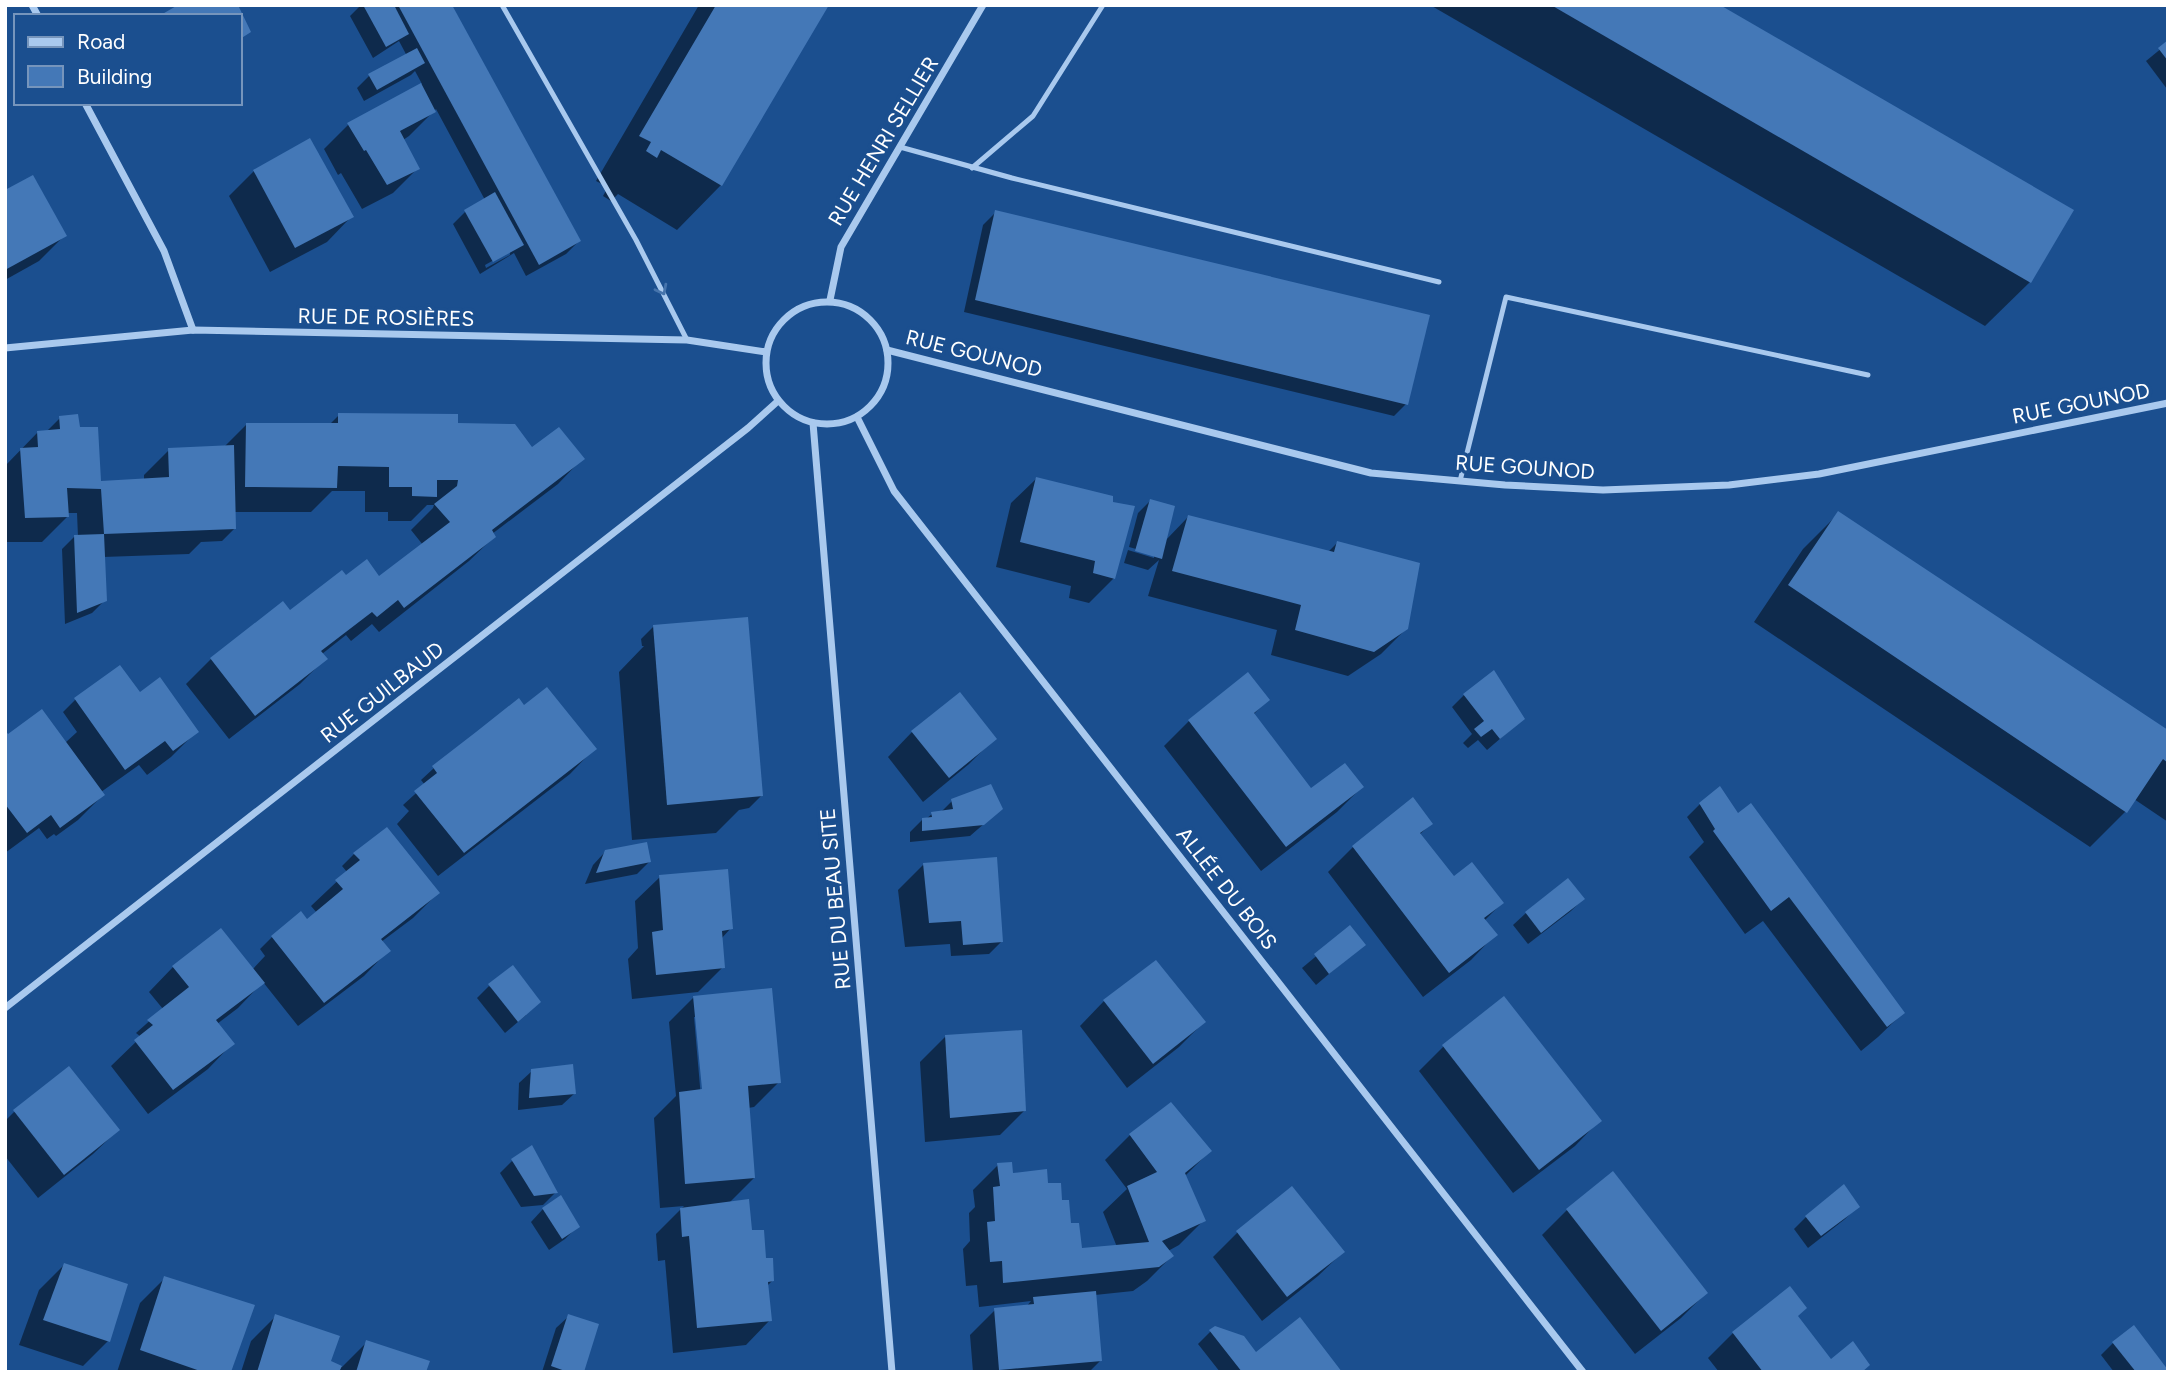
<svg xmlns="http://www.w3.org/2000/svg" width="2173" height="1377" font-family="Figtree,sans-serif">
	<rect width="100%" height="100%" fill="#1b4f8f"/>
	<g fill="#0007" fill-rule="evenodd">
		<path d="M 361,5 L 450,5 L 579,241 L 566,254 L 526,276 L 514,253 L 480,274 L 453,224 L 465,212 L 485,200 L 436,109 L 409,136 L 403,140 L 418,168 L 393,193 L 362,209 L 341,173 L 338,175 L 324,149 L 348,125 L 422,84 L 415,71 L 411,75 L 364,101 L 357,88 L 369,76 L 407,56 L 399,41 L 373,58 L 350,16 ZM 510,251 L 510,255 L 486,268 L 485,265 Z"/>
		<polygon points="699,5 827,5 721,185 677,230 618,194 611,201 603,196 608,187 596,181"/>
		<polygon points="1430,5 1716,5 2030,282 1985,326"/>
		<polygon points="2168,43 2168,88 2167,89 2146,61"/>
		<polygon points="254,171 351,217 327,242 270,272 229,196"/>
		<polygon points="5,192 64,236 39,261 5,280"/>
		<polygon points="996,212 1406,404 1394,416 964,312 983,225"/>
		<polygon points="339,415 457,425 532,449 582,459 558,484 492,534 494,537 469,561 379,632 372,624 351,641 346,635 322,654 325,659 300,684 229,739 186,684 211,659 346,578 379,579 423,545 411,530 433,508 434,505 427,505 411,521 388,521 388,512 365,512 365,491 332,491 311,512 234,512 235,528 222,541 201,542 189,554 103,557 105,600 92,613 65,624 62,549 74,537 78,537 77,513 67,513 67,517 42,542 5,542 5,466 38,432 47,431 60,418 78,427 100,483 144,480 144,475 169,450 224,447 247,424 329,425"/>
		<polygon points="1036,479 1114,578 1089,603 1069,598 1071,586 996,567 1011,503"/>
		<polygon points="1150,501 1165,541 1188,517 1328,552 1337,543 1406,629 1381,654 1348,676 1271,655 1277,630 1148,596 1159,560 1148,570 1124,563 1128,550 1154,558 1154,554 1129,547 1138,513"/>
		<polygon points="1838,514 2168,732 2168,822 2134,799 2125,812 2090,847 1754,622 1803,549"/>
		<polygon points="654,626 761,796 749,808 739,810 716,833 632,840 619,672 644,646 642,646 641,639"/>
		<polygon points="120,668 139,695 196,732 171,757 147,775 139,765 101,792 103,795 78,820 56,836 54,834 47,839 39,828 5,853 5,738 65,743 77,732 63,712 75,700"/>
		<polygon points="1248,675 1268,699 1253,715 1311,791 1362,787 1337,812 1261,871 1164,746 1189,721"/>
		<polygon points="1464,695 1523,719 1487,750 1478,740 1468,748 1463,743 1472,734 1452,707"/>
		<polygon points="912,732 994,739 969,764 923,802 888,757"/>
		<polygon points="594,749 570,774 438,876 397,824 409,811 403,805 425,785 421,780 434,768"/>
		<polygon points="1413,800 1431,824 1419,835 1454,878 1502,903 1484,921 1495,935 1471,960 1423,997 1328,872 1353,847"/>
		<polygon points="952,801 1001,809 970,836 910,842 910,832 922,820 926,819 932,814 941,812"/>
		<polygon points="1700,804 1737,815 1903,1013 1878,1037 1861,1051 1763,921 1745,934 1689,857 1704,842 1687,817"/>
		<polygon points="605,852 649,862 637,874 585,884 593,865"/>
		<polygon points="354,854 438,893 413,918 381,942 388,951 364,976 298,1026 263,982 238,1008 217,1024 232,1044 208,1069 148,1114 111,1066 141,1037 136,1033 163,1009 149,992 173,967 252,970 265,956 260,949 272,937 306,921 317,913 311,906 347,872 342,866"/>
		<polygon points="923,865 1002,941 989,954 951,956 950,944 905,947 898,890"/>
		<polygon points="660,877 731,928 721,939 723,967 698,992 632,999 628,959 638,948 635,901"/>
		<polygon points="1583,899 1571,911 1528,944 1513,925 1526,913"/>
		<polygon points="1350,928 1363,945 1316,985 1302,968"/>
		<polygon points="489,986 526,1015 505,1033 477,998"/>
		<path d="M 694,997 L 779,1082 L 754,1107 L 748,1108 L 754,1178 L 728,1204 L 751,1232 L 773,1280 L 767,1286 L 770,1320 L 746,1345 L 673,1353 L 665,1260 L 658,1261 L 656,1234 L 684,1206 L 660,1208 L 654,1118 L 676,1096 L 669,1022 ZM 694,1017 L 697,1017 L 705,1098 L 701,1098 Z"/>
		<polygon points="1104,1001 1204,1022 1179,1047 1127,1088 1080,1026"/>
		<polygon points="945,1037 1025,1110 1000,1135 925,1142 920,1062"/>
		<polygon points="1444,1046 1599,1121 1575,1146 1513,1193 1419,1071"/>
		<polygon points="532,1071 575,1093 562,1105 518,1110 519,1083"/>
		<polygon points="14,1112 118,1130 93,1154 38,1198 5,1156 5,1121"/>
		<polygon points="1130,1135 1210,1151 1184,1177 1204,1220 1179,1245 1168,1251 1172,1256 1147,1281 1133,1291 1095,1295 1100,1361 1089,1372 973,1372 970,1335 995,1310 1026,1307 1031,1301 979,1307 977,1285 966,1286 963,1249 970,1241 969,1213 975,1207 973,1190 998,1165 1012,1175 1046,1182 1060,1201 1080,1250 1117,1247 1103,1212 1127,1189 1105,1160"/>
		<polygon points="512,1161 555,1193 543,1205 521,1207 500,1173"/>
		<polygon points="1857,1207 1845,1219 1808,1248 1794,1229 1806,1217"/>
		<polygon points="543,1209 578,1226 565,1239 549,1250 531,1222"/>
		<polygon points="1567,1210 1706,1293 1681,1318 1635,1354 1542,1235"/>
		<polygon points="1238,1232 1343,1252 1318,1276 1262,1321 1213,1257"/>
		<polygon points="64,1265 108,1341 83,1366 19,1345 39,1290"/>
		<polygon points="165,1278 229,1372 117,1372 140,1303"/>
		<polygon points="276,1316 326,1369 332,1363 342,1367 367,1342 424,1372 241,1372 251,1341"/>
		<polygon points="569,1316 582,1372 542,1372 556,1328"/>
		<polygon points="1796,1316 1831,1361 1861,1372 1719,1372 1708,1358 1733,1333"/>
		<polygon points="1215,1327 1253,1352 1340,1372 1220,1372 1198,1344"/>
		<polygon points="2113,1343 2167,1372 2114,1372 2101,1355"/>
	</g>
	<g fill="#4478b7">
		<polygon points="178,5 238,5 251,32 240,39 240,16 159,16"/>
		<polygon points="363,5 394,5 409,34 386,47"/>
		<polygon points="398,5 452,5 581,241 539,265"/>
		<polygon points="716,5 829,5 722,186 661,150 657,158 646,151 651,142 639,136"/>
		<polygon points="1551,5 1720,5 2074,210 2031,283"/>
		<polygon points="2168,40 2168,61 2158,48"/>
		<polygon points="417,48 425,63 377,90 368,74"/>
		<polygon points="421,83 436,112 400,131 420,169 387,185 366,150 364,151 347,123"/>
		<polygon points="310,138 354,217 295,248 253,170"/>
		<polygon points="33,175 67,236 5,270 5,190"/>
		<polygon points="495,192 524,245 493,262 464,210"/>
		<polygon points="995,210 1430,315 1408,405 975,300"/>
		<polygon points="338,413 458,414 458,423 515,424 532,447 559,427 585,459 492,530 496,537 404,608 398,600 377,617 372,612 321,651 328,659 255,716 210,658 283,601 290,610 342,570 346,575 367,559 379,576 450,522 434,504 457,486 458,480 437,480 437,497 412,496 412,487 389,487 389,467 338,466 337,488 245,487 246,423 338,423"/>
		<polygon points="78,414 80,427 98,427 101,481 169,477 168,448 234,445 236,529 104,534 107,601 77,613 74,535 104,534 101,489 67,488 69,517 25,518 20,448 38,447 37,431 60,429 59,416"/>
		<polygon points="1036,477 1113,496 1113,502 1135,506 1115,579 1093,573 1095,561 1020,542"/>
		<polygon points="1150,499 1175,506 1162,559 1135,551"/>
		<polygon points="1838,511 2168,730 2168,763 2163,759 2127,813 1788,585"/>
		<polygon points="1188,515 1334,552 1337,541 1420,563 1408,629 1374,652 1295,630 1301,605 1172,571"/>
		<polygon points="748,617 763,796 667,805 653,625"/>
		<polygon points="120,665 140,692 160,677 199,732 173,751 165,741 125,770 74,698"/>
		<polygon points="1494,670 1525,719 1500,739 1492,729 1481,737 1474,729 1484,721 1463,694"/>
		<polygon points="1248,672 1270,700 1254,713 1311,788 1345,763 1364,787 1286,847 1188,720"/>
		<polygon points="547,687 597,749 464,853 414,791 437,773 432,766 476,732 519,698 524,705"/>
		<polygon points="960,692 997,739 949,778 911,731"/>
		<polygon points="42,709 105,795 60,828 51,815 27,833 5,804 5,730 8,734"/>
		<polygon points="991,784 1003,809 984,825 922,831 922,818 932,817 931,812 953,809 951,799"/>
		<polygon points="1720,786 1738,813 1751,803 1905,1013 1887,1027 1789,897 1771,911 1713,831 1715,829 1699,803"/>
		<polygon points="1413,797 1433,824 1420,833 1454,876 1472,862 1504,903 1484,918 1498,935 1449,973 1352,846"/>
		<polygon points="387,827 440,893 381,939 391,951 324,1003 271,936 301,911 307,919 343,889 335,880 360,860 353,853"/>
		<polygon points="647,842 651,862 596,873 605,850"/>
		<polygon points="997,857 1003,942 963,945 961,921 929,923 923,863"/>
		<polygon points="728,869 733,929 722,931 725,968 656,975 652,932 663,930 659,875"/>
		<polygon points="1568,878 1585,899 1541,933 1525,912"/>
		<polygon points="1350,925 1366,945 1329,974 1314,954"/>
		<polygon points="221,928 265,983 216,1020 235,1044 173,1090 134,1040 153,1025 147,1020 189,987 172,966"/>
		<polygon points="1156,960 1206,1022 1153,1064 1103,1000"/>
		<polygon points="513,965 541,1002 518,1022 488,984"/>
		<polygon points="772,988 781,1083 748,1086 755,1178 685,1184 679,1092 702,1089 693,996"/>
		<polygon points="1504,996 1602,1121 1539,1170 1442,1045"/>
		<polygon points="1022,1030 1026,1111 950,1118 945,1035"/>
		<polygon points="573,1064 576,1094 529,1098 531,1069"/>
		<polygon points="69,1066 120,1130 64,1175 13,1110"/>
		<polygon points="1171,1102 1212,1151 1185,1173 1206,1221 1162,1241 1174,1256 1159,1267 1003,1283 1002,1261 990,1262 987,1222 995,1221 993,1187 1000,1186 997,1163 1012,1162 1013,1173 1047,1169 1048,1183 1061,1183 1062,1200 1069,1200 1071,1223 1079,1223 1082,1248 1149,1242 1127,1186 1157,1172 1129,1134"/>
		<polygon points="532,1145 558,1193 534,1196 511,1159"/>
		<polygon points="1613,1171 1708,1293 1661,1331 1566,1209"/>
		<polygon points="1844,1184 1860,1207 1821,1236 1805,1216"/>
		<polygon points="1292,1186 1345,1252 1287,1297 1236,1231"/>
		<polygon points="561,1195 580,1227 562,1239 542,1208"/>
		<polygon points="749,1199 752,1230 764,1230 766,1258 773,1258 774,1281 768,1282 772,1321 697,1328 689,1236 682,1237 680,1208"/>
		<polygon points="64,1263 128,1284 110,1342 43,1320"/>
		<polygon points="164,1276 255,1305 231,1372 203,1372 140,1350"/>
		<polygon points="1790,1286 1807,1308 1798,1316 1831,1359 1853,1341 1870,1365 1862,1372 1763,1372 1732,1332"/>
		<polygon points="1096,1291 1102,1361 999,1370 994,1308 1034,1304 1033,1297"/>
		<polygon points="275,1314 340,1336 331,1361 342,1366 339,1372 257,1372"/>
		<polygon points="568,1314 599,1324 584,1372 568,1372 551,1366"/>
		<polygon points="1300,1317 1342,1372 1242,1372 1209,1330 1215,1326 1244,1336 1256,1352"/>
		<polygon points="2134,1325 2168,1370 2168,1372 2136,1372 2112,1342"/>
		<polygon points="366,1340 430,1361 426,1372 356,1372"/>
	</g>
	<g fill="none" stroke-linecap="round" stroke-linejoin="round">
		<g stroke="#a9c9ee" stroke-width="5">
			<polyline points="502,5 636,240 687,340"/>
			<polyline points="900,147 1012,178 1439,282"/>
			<polyline points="972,168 1033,116 1103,5"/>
			<polyline points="1460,481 1506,297 1868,375"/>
		</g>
		<g stroke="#a9c9ee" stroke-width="7">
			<polyline points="32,5 38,16"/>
			<polyline points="85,103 164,251 193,330"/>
			<polyline points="830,300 841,247 983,5"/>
			<circle cx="827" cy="363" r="61"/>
			<polyline points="5,348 193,330 687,340 766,352"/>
			<polyline points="887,350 1371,473 1505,485 1603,490 1729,485 1819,474 2168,403"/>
			<polyline points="857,417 894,491 1583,1372"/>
			<polyline points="813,423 892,1372"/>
			<polyline points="5,1008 748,428 778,401"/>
		</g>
	</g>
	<defs><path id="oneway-chevron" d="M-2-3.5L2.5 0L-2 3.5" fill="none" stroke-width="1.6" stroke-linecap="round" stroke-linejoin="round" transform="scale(1.75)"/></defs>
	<use stroke="#4674ac" href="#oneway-chevron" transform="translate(662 290) rotate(63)"/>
	<g text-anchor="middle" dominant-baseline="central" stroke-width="7" stroke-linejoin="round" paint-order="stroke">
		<g font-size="21" fill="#fff" stroke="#1b4f8f">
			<text transform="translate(883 141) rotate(-59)">RUE HENRI SELLIER</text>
			<text transform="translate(386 317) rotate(1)">RUE DE ROSIÈRES</text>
			<text transform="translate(974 353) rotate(14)">RUE GOUNOD</text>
			<text transform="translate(2081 403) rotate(-11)">RUE GOUNOD</text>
			<text transform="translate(1525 467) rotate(4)">RUE GOUNOD</text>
			<text transform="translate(382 692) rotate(-38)">RUE GUILBAUD</text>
			<text transform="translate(1227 888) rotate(52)">ALLÉE DU BOIS</text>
			<text transform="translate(835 899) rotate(-95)">RUE DU BEAU SITE</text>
		</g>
	</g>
	<rect width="2173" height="1377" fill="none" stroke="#ffffff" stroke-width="14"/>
	<rect x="14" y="14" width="228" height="91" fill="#1b4f8f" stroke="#7695bc" stroke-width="2"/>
	<rect x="28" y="37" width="35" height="10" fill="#a9c9ee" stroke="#7695bc" stroke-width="2"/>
	<text x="77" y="49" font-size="21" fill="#ffffff">Road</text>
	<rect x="28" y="66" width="35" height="21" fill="#4478b7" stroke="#7695bc" stroke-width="2"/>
	<text x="77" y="84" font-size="21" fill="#ffffff">Building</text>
</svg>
